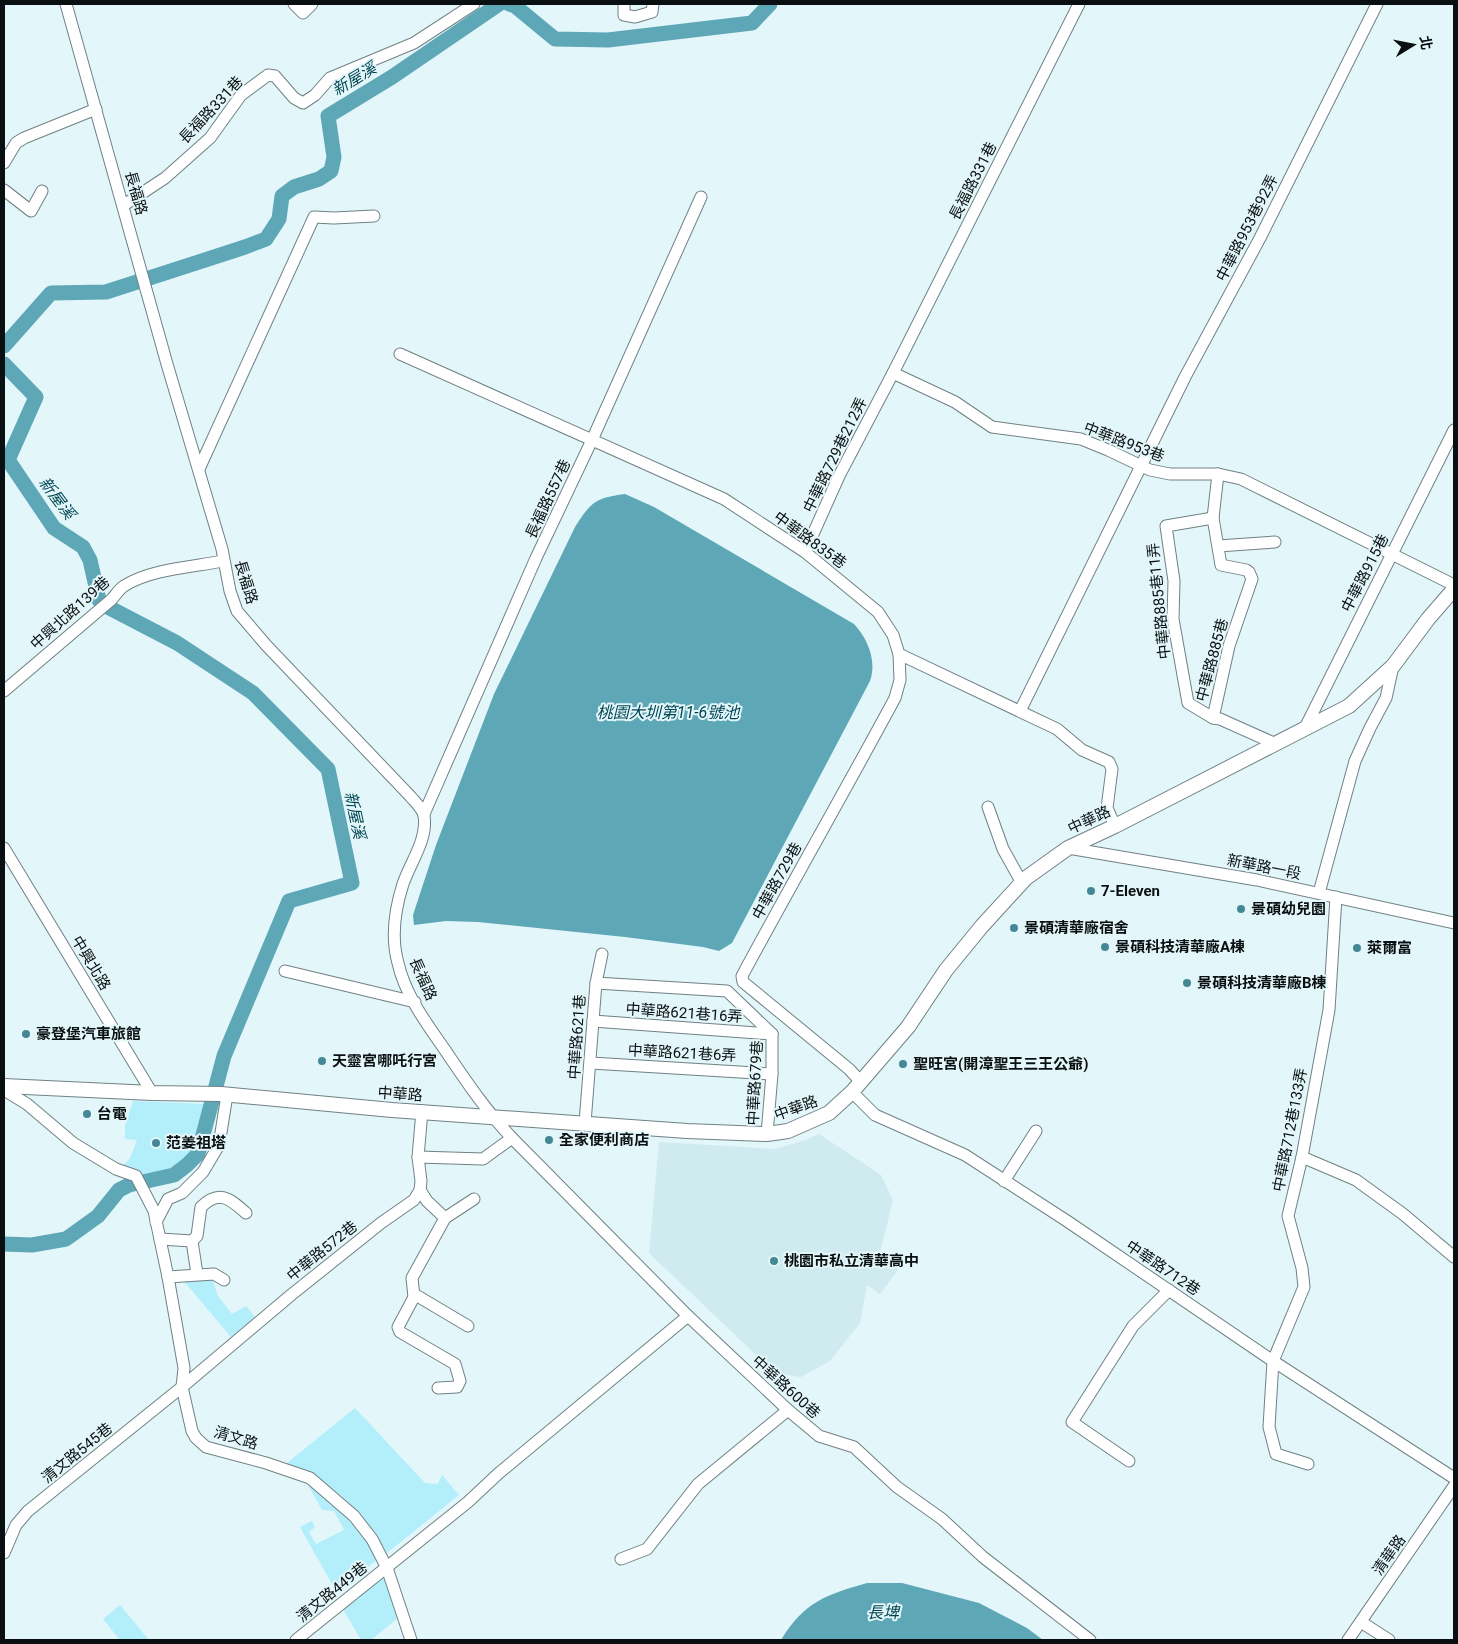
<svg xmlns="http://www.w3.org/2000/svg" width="1458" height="1644" font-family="Roboto,'Noto Sans TC',sans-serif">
	<rect width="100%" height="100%" fill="#e3f6fa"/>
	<polygon fill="#cfebf0" points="819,1134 881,1175 893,1200 880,1253 898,1270 880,1294 867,1285 860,1323 830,1361 801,1377 781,1374 774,1372 649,1253 659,1142 775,1149 806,1140"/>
	<g fill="#b3eefb">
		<path d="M 133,1101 L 206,1104 C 204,1117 204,1132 199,1144 C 188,1169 168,1176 142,1178 L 133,1169 L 123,1166 L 130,1158 L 137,1140 L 125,1139 L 125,1126 Z"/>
		<polygon points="212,1278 218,1296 232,1314 246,1306 255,1317 231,1337 182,1279"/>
		<path d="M 355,1408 L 425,1483 L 438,1484 L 442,1475 L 459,1495 L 387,1553 C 378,1540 369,1527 360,1515 C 341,1491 314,1475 287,1463 Z"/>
		<polygon points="307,1483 352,1520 379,1558 337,1593 300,1527 312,1521 315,1527 309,1532 316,1544 344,1530 334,1511 322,1510"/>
		<polygon points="382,1567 399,1617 371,1640 361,1640 339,1602"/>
		<polygon points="120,1605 149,1640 120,1640 103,1619"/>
	</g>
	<g fill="#5da7b7">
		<path d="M 625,494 L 654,507 L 854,624 C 868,639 877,661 870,681 L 732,943 L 719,951 L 703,947 L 625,937 L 478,922 L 446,921 L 414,925 L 413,915 L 436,845 L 494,694 L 575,527 C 591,502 595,498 625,494 Z"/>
		<path d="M 867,1583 L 902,1583 L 979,1603 L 1027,1628 L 1043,1640 L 781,1640 C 805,1601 826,1595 867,1583 Z"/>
	</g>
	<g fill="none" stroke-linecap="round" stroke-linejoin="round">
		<g stroke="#5da7b7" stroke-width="15">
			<polyline points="509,4 515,6 555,39 608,40 752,23 770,4"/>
			<polyline points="4,346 51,293 106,292 245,247 266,239 279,219 282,196 294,187 319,179 331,171 334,157 328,116 392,77 499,4"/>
			<polyline points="4,364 36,397 8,460 54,528 83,547 90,560 99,600 104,605 177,643 253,693 328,769 352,883 289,901 224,1056 198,1154 187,1165 174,1175 129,1185 119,1190 98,1216 66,1239 32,1245 4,1244"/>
		</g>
		<g stroke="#708185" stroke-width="13">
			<g id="minor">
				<path d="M 66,4 L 167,364 L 222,549 L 230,591 L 237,611 L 266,645 L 411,797 C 415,802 423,809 424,816 C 428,839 410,863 403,884 C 395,909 391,938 398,963 C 405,995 427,1024 445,1050 C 466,1081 486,1111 512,1138 L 688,1316 L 788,1410 L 819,1436 L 854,1447 L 897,1487 L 942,1519 L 983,1557 L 1090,1640"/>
				<polyline points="294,4 303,13 312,4"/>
				<polyline points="624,4 624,15 635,17 652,12 653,4"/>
				<polyline points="4,163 16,143 24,138 96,109"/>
				<polyline points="4,190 31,211 42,191"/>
				<polyline points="124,205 165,178 210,138 241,95 268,75 275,76 294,98 303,103 315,95 330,78 414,43 474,4"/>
				<polyline points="400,354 724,499 805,552 878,612 893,635 899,654 1057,729 1082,750 1109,762 1112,769 1107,808 1115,826"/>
				<polyline points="893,373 955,402 992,427 1081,439 1108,450 1150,470 1170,474 1218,474 1241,479 1454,585"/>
				<polyline points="199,469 314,217 334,218 374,216"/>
				<polyline points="1213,518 1166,526 1174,581 1173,619 1188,703 1213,718 1220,719 1276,744"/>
				<polyline points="1218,546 1275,542"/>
				<polyline points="805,552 839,476 893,373 1079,4"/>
				<path d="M 4,691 L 111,600 C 115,596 119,589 124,586 C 150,569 193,567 223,561"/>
				<polyline points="1020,711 1185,377 1260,238 1377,4"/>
				<polyline points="1213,718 1229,646 1252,579 1249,572 1246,570 1221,565 1213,518 1218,474"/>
				<polyline points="1304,730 1454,430"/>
				<polyline points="988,807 1003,849 1022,883"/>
				<polyline points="424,814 536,558 592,440 701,197"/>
				<polyline points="4,848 152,1093"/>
				<polyline points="1068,848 1257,880 1454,923"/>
				<polyline points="1319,893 1355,761 1370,728 1386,698 1393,666"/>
				<polyline points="285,971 415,1002"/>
				<polyline points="596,983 727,991 772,1034"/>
				<polyline points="593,1021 772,1034"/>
				<polyline points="591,1063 772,1074"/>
				<path d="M 861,1082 L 849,1069 L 743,982 L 742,976 C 792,883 845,791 895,698 L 900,680 L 899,654"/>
				<polyline points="4,1090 27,1104 73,1143 116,1169 136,1176 154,1211 168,1277 184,1368 182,1387 192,1431 196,1438 206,1447 266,1463 310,1478 354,1516 372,1539 387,1568 411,1640"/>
				<polyline points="852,1092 875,1115 965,1155 1067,1221 1273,1361 1454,1478"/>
				<polyline points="585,1123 596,983 602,954"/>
				<polyline points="767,1134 772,1074 772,1034"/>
				<polyline points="418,1157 483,1159 512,1138"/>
				<polyline points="1302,1157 1356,1180 1403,1214 1454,1257"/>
				<polyline points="1004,1181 1036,1131"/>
				<polyline points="420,1190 427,1201 445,1218 412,1278 414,1297 398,1327 400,1332 455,1364 460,1381 457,1387 438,1388"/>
				<polyline points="445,1218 474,1199"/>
				<polyline points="156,1222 168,1199 182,1193 203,1172 219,1145 227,1095"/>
				<polyline points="160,1239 192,1241"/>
				<path d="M 197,1274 L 192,1241 L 197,1236 L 201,1207 C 220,1189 230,1199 246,1213"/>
				<polyline points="168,1277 214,1274 224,1280"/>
				<polyline points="414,1294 468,1326"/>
				<polyline points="1129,1461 1072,1422 1133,1326 1169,1290"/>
				<polyline points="1308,1464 1276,1454 1269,1427 1273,1361 1304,1287 1302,1268 1288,1216 1302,1157 1329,1010 1336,897"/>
				<polyline points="4,1553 16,1525 28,1511 182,1387 291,1295 381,1223 414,1200 420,1190 421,1181 418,1157 422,1111"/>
				<polyline points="621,1559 647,1549 698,1484 788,1410"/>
				<polyline points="1361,1622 1389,1640"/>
				<polyline points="296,1640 468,1502 499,1473 688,1316"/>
				<polyline points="1348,1640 1454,1486"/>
			</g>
		</g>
		<g stroke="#708185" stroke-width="16">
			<polyline id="major" points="4,1086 152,1093 221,1094 392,1110 687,1131 767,1134 788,1131 829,1113 852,1092 908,1027 946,970 982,926 1026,878 1068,848 1115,826 1349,706 1393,666 1428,619 1454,589"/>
		</g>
		<use href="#minor" stroke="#fff" stroke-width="11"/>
		<use href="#major" stroke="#fff" stroke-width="14"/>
	</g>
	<g fill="#448896" stroke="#e3f6fa" stroke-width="2">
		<circle cx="1091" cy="891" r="5"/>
		<circle cx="1241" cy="909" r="5"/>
		<circle cx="1014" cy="928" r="5"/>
		<circle cx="1105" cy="947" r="5"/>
		<circle cx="1357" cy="948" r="5"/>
		<circle cx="1187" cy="983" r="5"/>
		<circle cx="26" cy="1034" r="5"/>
		<circle cx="322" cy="1061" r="5"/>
		<circle cx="903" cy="1064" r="5"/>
		<circle cx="87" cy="1114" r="5"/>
		<circle cx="549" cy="1140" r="5"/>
		<circle cx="156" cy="1143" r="5"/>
		<circle cx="774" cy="1261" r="5"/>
	</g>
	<g text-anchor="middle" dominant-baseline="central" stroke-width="4" stroke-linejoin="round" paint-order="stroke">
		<g font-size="15" fill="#0a1012" stroke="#e3f6fa">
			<text transform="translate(211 110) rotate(-47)">長福路331巷</text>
			<text transform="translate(973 181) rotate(-63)">長福路331巷</text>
			<text transform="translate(136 193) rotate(74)">長福路</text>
			<text transform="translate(1247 228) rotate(-63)">中華路953巷92弄</text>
			<text transform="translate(1124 442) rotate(21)">中華路953巷</text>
			<text transform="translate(835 455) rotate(-64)">中華路729巷212弄</text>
			<text transform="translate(548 499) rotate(-65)">長福路557巷</text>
			<text transform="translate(810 540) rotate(36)">中華路835巷</text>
			<text transform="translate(1365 573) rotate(-63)">中華路915巷</text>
			<text transform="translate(246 582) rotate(73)">長福路</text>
			<text transform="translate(1159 601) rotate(-96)">中華路885巷11弄</text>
			<text transform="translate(70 613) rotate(-42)">中興北路139巷</text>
			<text transform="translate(1212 660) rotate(-75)">中華路885巷</text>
			<text transform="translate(1089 820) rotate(-25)">中華路</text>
			<text transform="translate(1264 867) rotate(11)">新華路一段</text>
			<text transform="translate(777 881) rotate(-61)">中華路729巷</text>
			<text transform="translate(91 963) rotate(59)">中興北路</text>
			<text transform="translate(423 979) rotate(66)">長福路</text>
			<text transform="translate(684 1013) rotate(4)">中華路621巷16弄</text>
			<text transform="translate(577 1037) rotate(-86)">中華路621巷</text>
			<text transform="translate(682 1053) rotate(3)">中華路621巷6弄</text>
			<text transform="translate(755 1083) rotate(-87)">中華路679巷</text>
			<text transform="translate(400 1094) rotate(4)">中華路</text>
			<text transform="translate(796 1108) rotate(-20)">中華路</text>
			<text transform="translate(1290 1130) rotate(-79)">中華路712巷133弄</text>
			<text transform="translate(322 1251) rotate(-39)">中華路572巷</text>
			<text transform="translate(1163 1268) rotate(34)">中華路712巷</text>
			<text transform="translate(786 1387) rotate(42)">中華路600巷</text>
			<text transform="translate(236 1438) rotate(17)">清文路</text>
			<text transform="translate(77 1453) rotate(-39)">清文路545巷</text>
			<text transform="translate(1389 1555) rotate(-55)">清華路</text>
			<text transform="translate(332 1592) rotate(-39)">清文路449巷</text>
		</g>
		<g font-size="15" font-weight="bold" fill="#0a1012" stroke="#e3f6fa" text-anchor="start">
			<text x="1101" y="891">7-Eleven</text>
			<text x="1251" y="909">景碩幼兒園</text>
			<text x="1024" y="928">景碩清華廠宿舍</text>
			<text x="1115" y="947">景碩科技清華廠A棟</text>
			<text x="1367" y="948">萊爾富</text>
			<text x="1197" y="983">景碩科技清華廠B棟</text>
			<text x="36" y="1034">豪登堡汽車旅館</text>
			<text x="332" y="1061">天靈宮哪吒行宮</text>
			<text x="913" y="1064">聖旺宮(開漳聖王三王公爺)</text>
			<text x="97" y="1114">台電</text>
			<text x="559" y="1140">全家便利商店</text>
			<text x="166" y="1143">范姜祖塔</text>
			<text x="784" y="1261">桃園市私立清華高中</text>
		</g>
		<g font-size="16" font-style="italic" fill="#004652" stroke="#e3f6fa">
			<text transform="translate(354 79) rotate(-31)">新屋溪</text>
			<text transform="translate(57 498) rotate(53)">新屋溪</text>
			<text x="668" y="712">桃園大圳第11-6號池</text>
			<text transform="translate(355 815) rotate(78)">新屋溪</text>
			<text x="883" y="1612">長埤</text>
		</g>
	</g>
	<rect width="1458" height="1644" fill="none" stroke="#0a1012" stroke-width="10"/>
	<g transform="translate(1413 45) rotate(80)" stroke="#e3f6fa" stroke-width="4" paint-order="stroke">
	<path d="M0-4L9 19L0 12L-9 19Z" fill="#0a1012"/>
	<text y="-8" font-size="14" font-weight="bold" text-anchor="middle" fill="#0a1012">北</text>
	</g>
</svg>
